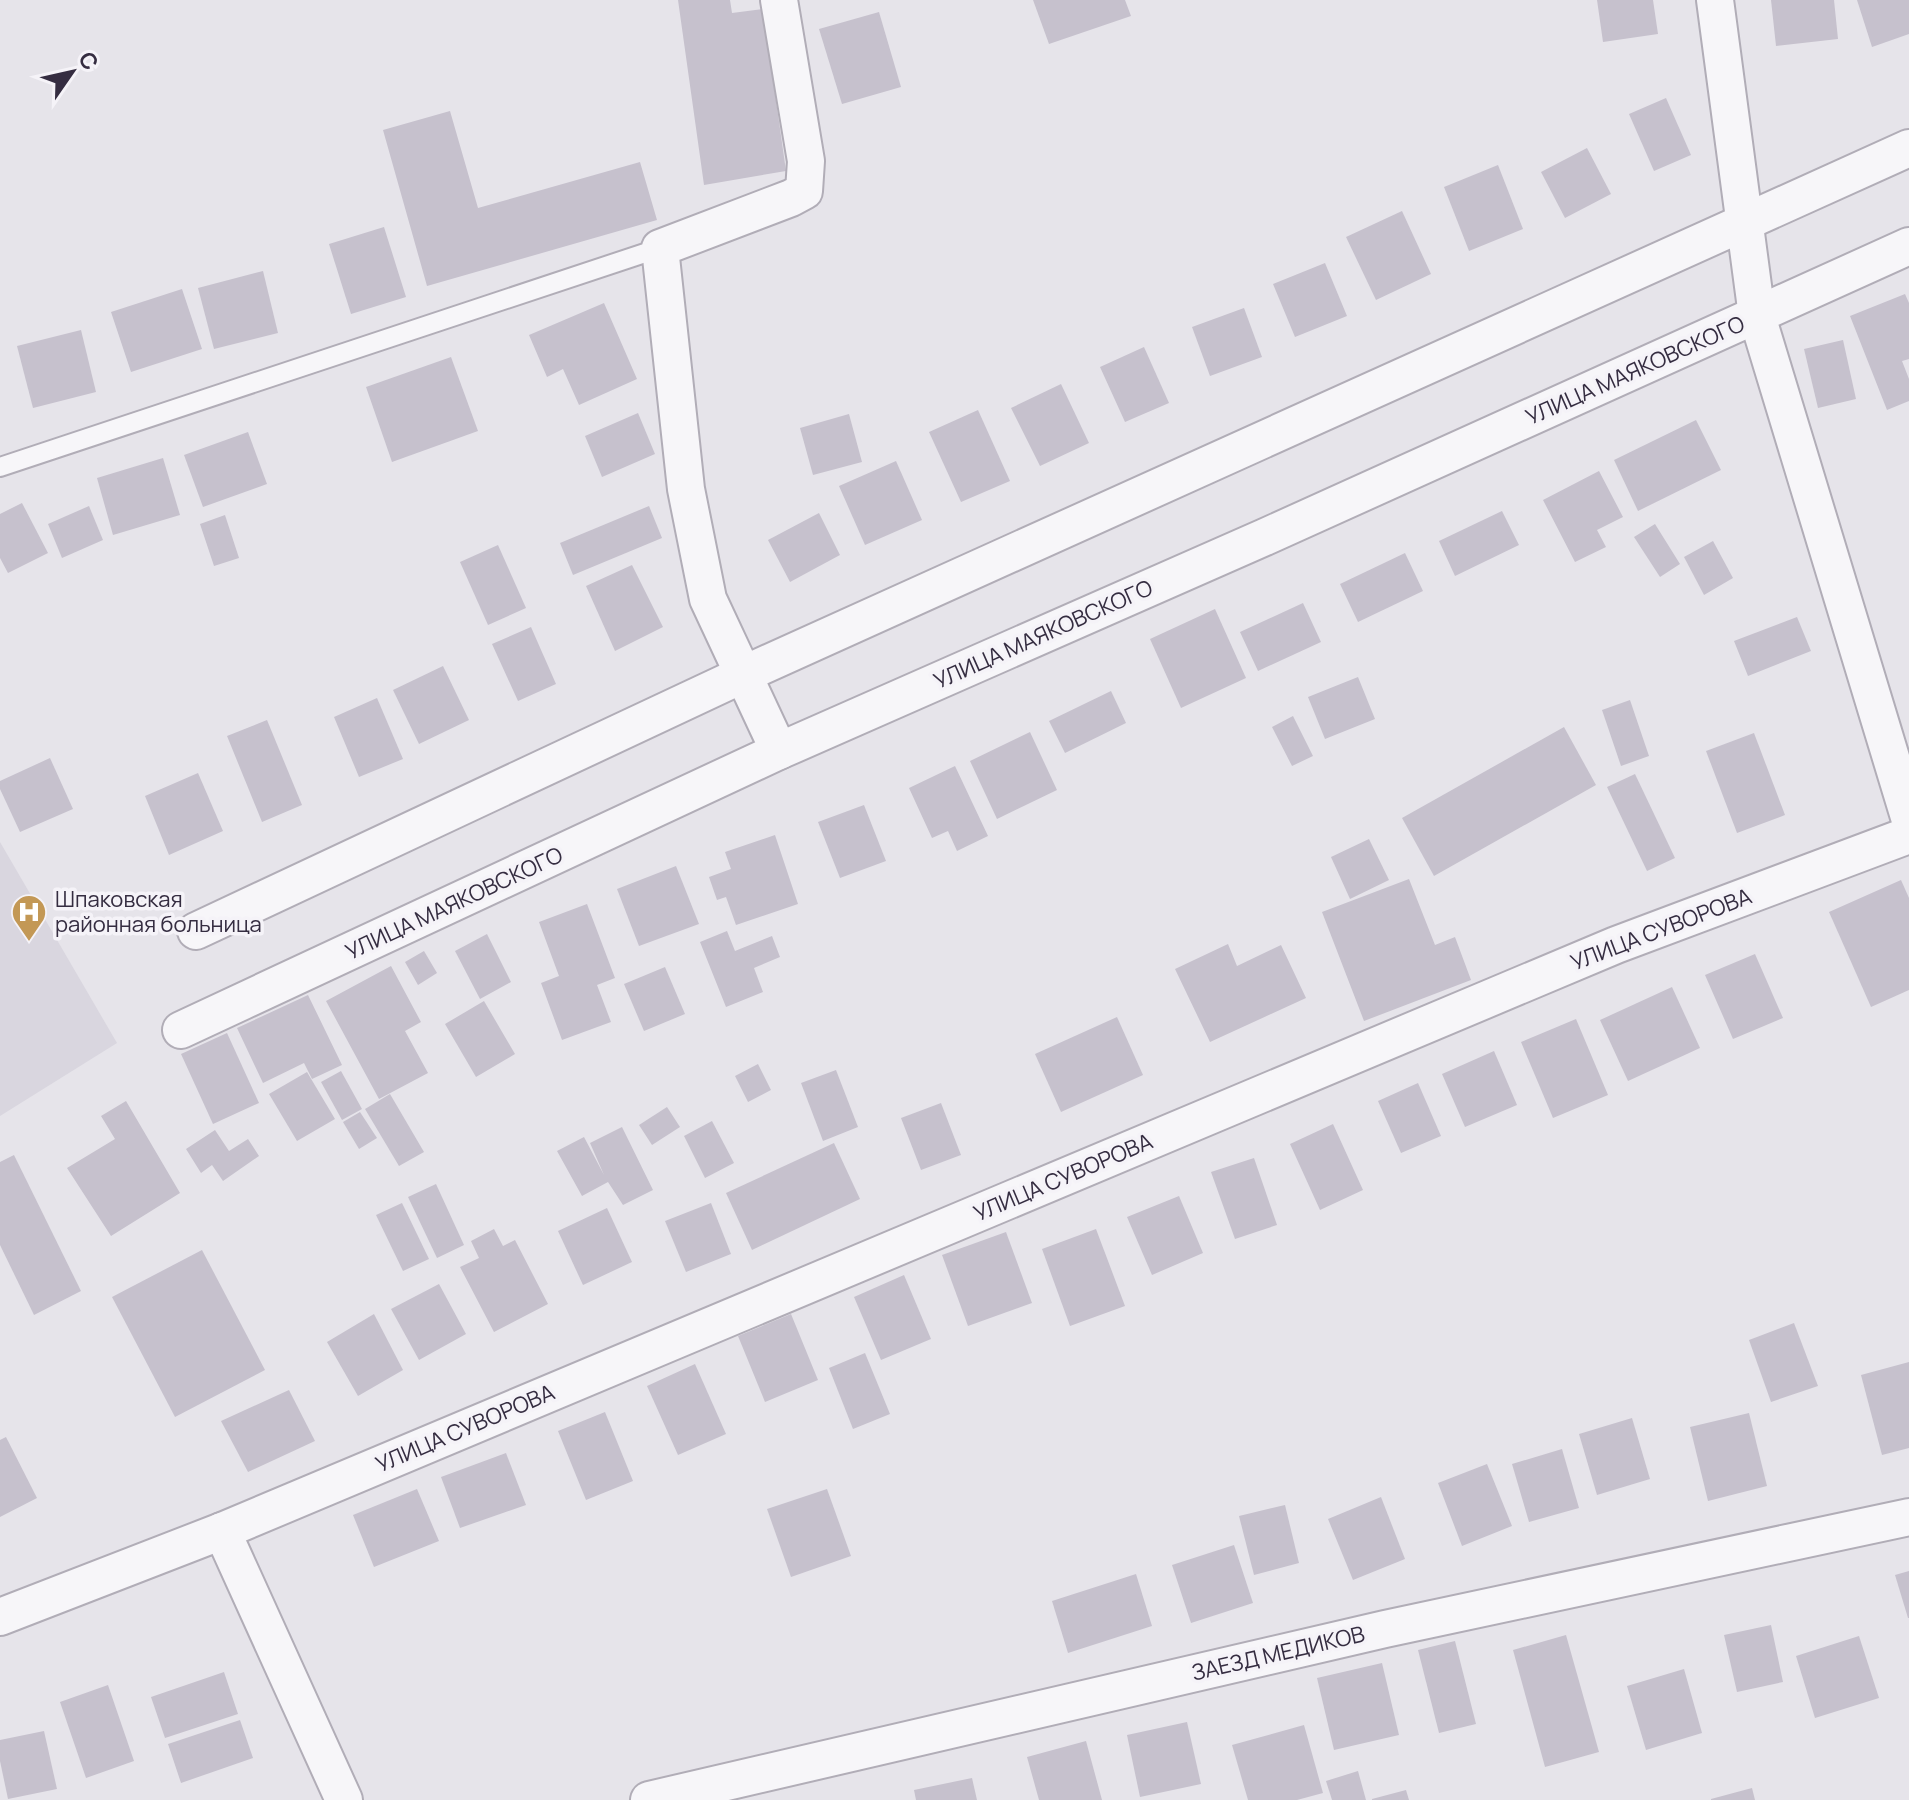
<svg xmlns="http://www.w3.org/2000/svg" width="1909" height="1800" font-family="Manrope,sans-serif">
	<rect width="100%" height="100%" fill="#e6e4ea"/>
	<polygon fill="#d9d6df" points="0,842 117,1043 0,1116"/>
	<g fill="#c6c1cd">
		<polygon points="678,0 730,0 732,13 763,9 786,171 704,185"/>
		<polygon points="1033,0 1125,0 1131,16 1049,44"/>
		<polygon points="1597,0 1653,0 1658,34 1603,42"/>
		<polygon points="1771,0 1834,0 1838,39 1776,46"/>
		<polygon points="1857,0 1909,0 1909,34 1872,47"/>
		<polygon points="879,12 901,87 842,104 819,29"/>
		<polygon points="1666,98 1691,155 1654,171 1629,114"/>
		<polygon points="450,111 478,208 640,162 657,220 427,286 383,130"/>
		<polygon points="1587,148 1611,194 1565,218 1541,172"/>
		<polygon points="1498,165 1523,229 1469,251 1444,187"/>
		<polygon points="1402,211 1431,274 1376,300 1346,237"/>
		<polygon points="384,227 406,297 351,314 329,244"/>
		<polygon points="1325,263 1347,316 1295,337 1273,284"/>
		<polygon points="263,271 278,333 214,349 198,288"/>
		<polygon points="182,289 202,349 131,372 111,312"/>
		<polygon points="1905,294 1909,303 1909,359 1902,361 1909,379 1909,401 1887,410 1850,316"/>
		<polygon points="604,303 637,379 579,405 563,369 547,377 529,335"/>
		<polygon points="1244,308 1262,357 1210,376 1192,327"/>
		<polygon points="81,330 96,392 33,408 17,346"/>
		<polygon points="1843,340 1856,399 1818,408 1804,349"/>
		<polygon points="1144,347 1169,403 1125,422 1100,367"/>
		<polygon points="451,357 478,431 392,462 366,387"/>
		<polygon points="1061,384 1089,443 1040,466 1011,408"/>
		<polygon points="978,410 1010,481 961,502 929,432"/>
		<polygon points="638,413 655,454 602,477 585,436"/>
		<polygon points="849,414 862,462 813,475 800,428"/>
		<polygon points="1696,420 1721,470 1638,511 1614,460"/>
		<polygon points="248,432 267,484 203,507 184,455"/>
		<polygon points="163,458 180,515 113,535 97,478"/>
		<polygon points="896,461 922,520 865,545 839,486"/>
		<polygon points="1599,471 1623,517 1597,530 1606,547 1575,562 1543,500"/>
		<polygon points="22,503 48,553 8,573 0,558 0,514"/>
		<polygon points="89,506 103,540 62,558 48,524"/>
		<polygon points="649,506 662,538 573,575 560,543"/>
		<polygon points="1502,511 1519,545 1455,576 1439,541"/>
		<polygon points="819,513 840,555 790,582 768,540"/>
		<polygon points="225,515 239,558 214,566 200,524"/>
		<polygon points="1655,524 1680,564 1660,577 1634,537"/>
		<polygon points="1713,541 1733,578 1704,595 1684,557"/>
		<polygon points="498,545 526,608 488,625 460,562"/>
		<polygon points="1405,553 1423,591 1358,622 1340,584"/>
		<polygon points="632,565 663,627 615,651 586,586"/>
		<polygon points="1303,603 1321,642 1258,671 1240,632"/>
		<polygon points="1215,609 1246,678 1181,708 1150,639"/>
		<polygon points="1797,617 1811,651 1748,676 1734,641"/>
		<polygon points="531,627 556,684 518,701 492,644"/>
		<polygon points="443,666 469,720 419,744 393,690"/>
		<polygon points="1358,677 1375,719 1325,739 1308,697"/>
		<polygon points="1111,691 1126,723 1065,753 1049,721"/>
		<polygon points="377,698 403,759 359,777 334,717"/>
		<polygon points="1630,700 1649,756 1621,766 1602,710"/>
		<polygon points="1293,716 1313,756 1292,766 1272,727"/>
		<polygon points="267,720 302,805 262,822 227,736"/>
		<polygon points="1564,727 1596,785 1434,876 1402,818"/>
		<polygon points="1030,732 1057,790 997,819 970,761"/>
		<polygon points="1754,733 1785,815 1737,833 1706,751"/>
		<polygon points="50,758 73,809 20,832 0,789 0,781"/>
		<polygon points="955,766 988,836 957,851 948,831 932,838 909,788"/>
		<polygon points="198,773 223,831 169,855 145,796"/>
		<polygon points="1635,774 1675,858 1647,871 1607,787"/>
		<polygon points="864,805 886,861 840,878 818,822"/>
		<polygon points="775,835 798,904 736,925 726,897 717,900 709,877 731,869 725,852"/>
		<polygon points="1369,839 1389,880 1350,899 1331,857"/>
		<polygon points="676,866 699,924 639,946 617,889"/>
		<polygon points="1409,879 1435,945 1455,937 1471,980 1364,1021 1322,912"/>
		<polygon points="1901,880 1909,898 1909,990 1871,1007 1829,912"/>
		<polygon points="587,904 615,978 597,985 611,1022 562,1040 541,983 559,976 539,922"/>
		<polygon points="727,931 735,951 772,936 780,957 754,968 763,992 726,1007 700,942"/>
		<polygon points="487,934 511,982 480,999 455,951"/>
		<polygon points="1228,944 1237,966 1281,945 1306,998 1210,1042 1175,969"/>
		<polygon points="424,951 437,973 418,985 405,962"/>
		<polygon points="1755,954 1783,1018 1733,1039 1705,975"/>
		<polygon points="391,966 421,1022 405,1031 428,1073 379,1099 326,1001"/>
		<polygon points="665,967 685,1014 644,1031 624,984"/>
		<polygon points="1672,987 1700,1048 1628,1081 1600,1020"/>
		<polygon points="308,995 342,1065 312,1079 304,1063 263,1083 237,1028"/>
		<polygon points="484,1001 515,1054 476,1077 445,1024"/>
		<polygon points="1117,1017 1143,1075 1061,1112 1035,1054"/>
		<polygon points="1576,1019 1608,1095 1553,1118 1521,1042"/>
		<polygon points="227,1033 259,1103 213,1124 181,1054"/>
		<polygon points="1494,1051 1517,1105 1465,1127 1442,1074"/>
		<polygon points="758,1064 771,1090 748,1102 735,1076"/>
		<polygon points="836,1070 858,1127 823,1141 801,1083"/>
		<polygon points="341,1071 362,1109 342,1120 321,1082"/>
		<polygon points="307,1072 335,1119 297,1141 269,1094"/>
		<polygon points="1418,1083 1441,1136 1401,1153 1378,1101"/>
		<polygon points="390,1094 424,1152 399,1166 365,1109"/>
		<polygon points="126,1101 180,1193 111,1236 67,1168 115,1139 101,1116"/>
		<polygon points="941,1103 961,1155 921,1170 901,1118"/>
		<polygon points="667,1107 680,1127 652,1145 639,1125"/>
		<polygon points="360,1112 377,1138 359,1149 343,1122"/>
		<polygon points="712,1121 734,1163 705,1178 684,1136"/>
		<polygon points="1333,1124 1363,1190 1320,1210 1290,1144"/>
		<polygon points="622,1127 653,1190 623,1205 608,1182 582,1196 557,1151 584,1137 604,1175 590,1143"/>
		<polygon points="215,1130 229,1151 248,1139 259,1156 223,1181 212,1165 201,1173 186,1149"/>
		<polygon points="834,1143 860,1199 752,1250 726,1193"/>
		<polygon points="14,1155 81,1291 34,1315 0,1245 0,1162"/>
		<polygon points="1254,1158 1277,1225 1235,1239 1211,1172"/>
		<polygon points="436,1184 464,1245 437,1258 408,1197"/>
		<polygon points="1179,1196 1203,1253 1152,1275 1127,1217"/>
		<polygon points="402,1203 429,1259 403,1271 376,1215"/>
		<polygon points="711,1203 731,1254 686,1272 665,1221"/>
		<polygon points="607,1208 632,1262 583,1285 558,1231"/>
		<polygon points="494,1229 503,1246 515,1240 548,1304 494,1332 460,1267 479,1258 471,1241"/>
		<polygon points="1096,1229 1125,1306 1070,1326 1042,1249"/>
		<polygon points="1006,1232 1032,1303 968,1326 942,1255"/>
		<polygon points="202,1250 265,1370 175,1417 112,1297"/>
		<polygon points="904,1275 931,1339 881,1360 854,1297"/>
		<polygon points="439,1284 466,1334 419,1360 391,1309"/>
		<polygon points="374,1314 403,1370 358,1396 327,1342"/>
		<polygon points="791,1314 818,1380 765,1402 738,1336"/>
		<polygon points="1794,1323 1818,1386 1771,1402 1749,1340"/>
		<polygon points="865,1353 890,1414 853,1429 829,1368"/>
		<polygon points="1909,1362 1909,1448 1882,1455 1861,1375"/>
		<polygon points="695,1364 726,1434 678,1455 647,1386"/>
		<polygon points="289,1390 315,1441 248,1472 221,1421"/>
		<polygon points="605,1412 633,1481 586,1500 558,1431"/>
		<polygon points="1749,1413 1767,1486 1708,1501 1690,1427"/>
		<polygon points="1632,1418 1650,1479 1597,1495 1579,1434"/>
		<polygon points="6,1437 37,1498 0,1517 0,1440"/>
		<polygon points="1562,1449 1579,1508 1529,1522 1512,1464"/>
		<polygon points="506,1453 526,1505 460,1528 441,1477"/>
		<polygon points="1487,1464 1512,1526 1462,1546 1438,1483"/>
		<polygon points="417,1489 439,1541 374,1567 353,1515"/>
		<polygon points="827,1489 851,1556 791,1577 767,1509"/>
		<polygon points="1381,1497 1405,1559 1353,1580 1328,1519"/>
		<polygon points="1285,1505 1299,1563 1254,1575 1239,1516"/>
		<polygon points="1234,1545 1253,1603 1191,1623 1172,1565"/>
		<polygon points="1909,1571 1909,1618 1908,1618 1895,1575"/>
		<polygon points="1136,1574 1152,1626 1068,1653 1052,1601"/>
		<polygon points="1771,1625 1783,1682 1737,1692 1724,1635"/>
		<polygon points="1566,1635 1599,1752 1545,1767 1513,1650"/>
		<polygon points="1859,1636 1879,1698 1815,1718 1796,1656"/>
		<polygon points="1455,1641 1476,1724 1439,1733 1418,1650"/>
		<polygon points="1382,1663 1399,1735 1334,1750 1317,1678"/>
		<polygon points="1684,1669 1702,1733 1646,1750 1627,1686"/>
		<polygon points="224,1672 238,1714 165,1738 151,1697"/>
		<polygon points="108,1685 134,1761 86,1778 60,1702"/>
		<polygon points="240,1720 253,1758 181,1783 168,1744"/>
		<polygon points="1187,1722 1201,1784 1140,1797 1127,1735"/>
		<polygon points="1304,1725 1323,1793 1297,1800 1248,1800 1232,1745"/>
		<polygon points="44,1731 57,1789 8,1799 0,1761 0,1740"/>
		<polygon points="1086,1741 1102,1800 1039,1800 1027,1757"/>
		<polygon points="1358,1771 1366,1800 1332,1800 1326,1781"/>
		<polygon points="972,1778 977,1800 916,1800 914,1790"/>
		<polygon points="1752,1788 1755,1800 1711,1800 1711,1799"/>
		<polygon points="1406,1790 1409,1800 1372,1800 1372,1799"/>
	</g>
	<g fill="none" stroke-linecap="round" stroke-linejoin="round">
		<g stroke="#b1adb7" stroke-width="22">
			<polyline id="lane" points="0,467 660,248"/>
		</g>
		<g stroke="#b1adb7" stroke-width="40">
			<g id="street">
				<polyline points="1715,0 1757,316 1909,817"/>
				<polyline points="779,751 708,599 686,489 660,248 791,198 804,191 806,161 779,0"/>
				<polyline points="196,931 742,675 1909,148"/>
				<polyline points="181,1030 779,751 1265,537 1909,246"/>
				<polyline points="222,1531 344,1800"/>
				<polyline points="0,1617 222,1531 1616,945 1909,835"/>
				<polyline points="649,1800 1385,1629 1909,1517"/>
			</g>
		</g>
		<use href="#lane" stroke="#f7f6f9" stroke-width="18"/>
		<use href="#street" stroke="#f7f6f9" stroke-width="36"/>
	</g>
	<defs>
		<g id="hospital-pin" transform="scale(1.8)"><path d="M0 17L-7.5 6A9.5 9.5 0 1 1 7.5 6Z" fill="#c39855" stroke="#f5f3f8"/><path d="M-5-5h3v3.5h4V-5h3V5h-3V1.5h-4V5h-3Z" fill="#fff"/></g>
	</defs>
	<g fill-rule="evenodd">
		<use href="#hospital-pin" x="29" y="912"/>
	</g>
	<g text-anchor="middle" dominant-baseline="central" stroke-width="7" stroke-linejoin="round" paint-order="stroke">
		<g font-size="22" fill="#352d41" stroke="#f5f3f8">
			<text transform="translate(1635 370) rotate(-24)">УЛИЦА МАЯКОВСКОГО</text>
			<text transform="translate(1043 634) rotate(-24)">УЛИЦА МАЯКОВСКОГО</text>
			<text transform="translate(454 903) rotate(-25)">УЛИЦА МАЯКОВСКОГО</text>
			<text transform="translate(1661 929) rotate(-21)">УЛИЦА СУВОРОВА</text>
			<text transform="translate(1063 1177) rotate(-23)">УЛИЦА СУВОРОВА</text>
			<text transform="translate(465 1428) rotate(-23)">УЛИЦА СУВОРОВА</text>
			<text transform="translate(1278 1653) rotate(-13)">ЗАЕЗД МЕДИКОВ</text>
		</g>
		<g font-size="22" fill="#352d41" stroke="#f5f3f8" text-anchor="start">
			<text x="55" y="899">Шпаковская<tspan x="55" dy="25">районная больница</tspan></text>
		</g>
	</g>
	<g transform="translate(72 72) rotate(56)" stroke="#f5f3f8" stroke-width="6" paint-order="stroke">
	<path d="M0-6L14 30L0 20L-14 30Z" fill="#352d41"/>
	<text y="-12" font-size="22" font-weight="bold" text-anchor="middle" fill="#352d41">С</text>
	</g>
</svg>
